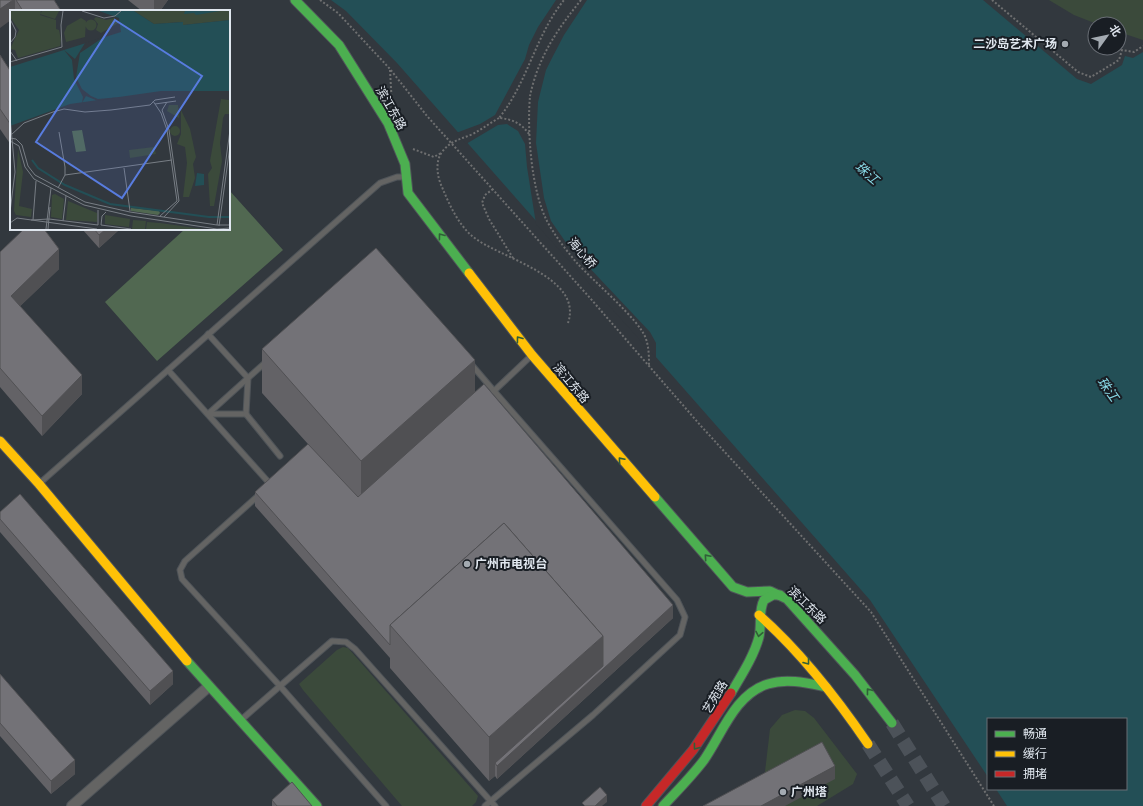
<svg xmlns="http://www.w3.org/2000/svg" width="1143" height="806" font-family="Figtree,'Noto Sans SC',sans-serif">
	<rect width="100%" height="100%" fill="#32383e"/>
	<g fill="#3b4a3b">
		<polygon points="1049,0 1143,0 1143,40 1119,32 1119,24 1097,24 1074,15"/>
		<polygon points="343,647 348,648 478,796 476,802 472,806 402,806 303,690 299,684 337,650"/>
		<polygon points="795,710 805,711 814,718 857,774 853,784 817,806 761,806 770,729 782,715"/>
	</g>
	<polygon fill="#516851" points="229,190 283,250 157,361 105,302 185,229 229,229"/>
	<polygon fill="#234f56" points="331,0 983,0 1077,79 1091,84 1122,65 1125,56 1133,58 1143,52 1143,806 1007,806 996,789 1126,789 1126,719 988,719 988,777 870,600 397,63 346,11"/>
	<polygon fill="#32383e" points="556,0 587,0 564,35 552,58 546,70 538,102 536,143 544,198 551,221 567,244 650,332 656,343 656,358 536,224 527,167 525,144 518,131 507,124 498,125 466,144 456,133 480,124 495,115 525,59 529,45 538,27"/>
	<g fill="none" stroke-linecap="round" stroke-linejoin="round">
		<g stroke="#4c5259" stroke-width="14" stroke-dasharray="14 7" stroke-linecap="butt">
			<polyline points="892,723 944,806"/>
			<polyline points="868,744 908,806"/>
		</g>
		<g stroke="#4f5459" stroke-width="7">
			<g id="lane">
				<polyline points="471,364 494,391"/>
				<polyline points="168,370 271,485"/>
				<polyline points="208,414 246,414 248,378 266,362"/>
				<polyline points="208,414 248,378 208,334"/>
				<polyline points="246,414 280,456"/>
				<polyline points="40,483 380,183 397,177 405,177"/>
				<polyline points="241,720 280,686 182,579 180,570 185,561 259,495"/>
				<polyline points="386,806 280,686 332,641 346,642 355,649 495,806"/>
				<polyline points="485,806 593,715 680,635 685,617 677,600 494,391 531,356"/>
			</g>
		</g>
		<g stroke="#4f5459" stroke-width="12">
			<polyline id="street" points="72,806 208,687"/>
		</g>
		<g stroke="#4f5459" stroke-width="11">
			<g id="fast">
				<polyline points="295,0 339,45 388,123 405,164 408,193 469,273"/>
				<polyline points="655,497 733,587 747,592 770,591 787,599 855,675 892,723"/>
				<polyline points="187,661 317,806"/>
				<path d="M 731,693 C 741,676 754,656 759,637 C 762,624 758,611 764,600 L 773,595 L 780,595"/>
				<path d="M 663,806 C 677,791 692,776 704,760 C 722,734 735,694 768,684 C 787,678 807,683 826,687"/>
			</g>
		</g>
		<g stroke="#4f5459" stroke-width="11">
			<g id="slow">
				<polyline points="469,273 532,355 655,497"/>
				<polyline points="0,441 39,484 187,661"/>
				<path d="M 759,615 C 802,653 836,697 868,744"/>
			</g>
		</g>
		<g stroke="#4f5459" stroke-width="11">
			<polyline id="jam" points="646,806 693,750 731,693"/>
		</g>
		<g stroke="#6e6f70" stroke-width="2" stroke-dasharray="2 2" stroke-linecap="butt">
			<polyline points="320,0 338,13 390,69 427,116 590,298 701,426 871,612 994,806"/>
			<path d="M 581,0 C 565,20 550,40 540,64 C 536,73 532,86 530,96 C 527,130 531,190 547,221 C 555,236 566,250 577,263 C 592,280 640,320 646,339 C 649,348 649,357 649,366"/>
			<polyline points="992,0 1078,72 1091,77 1119,60 1122,50 1134,52 1143,46"/>
			<polyline points="390,70 392,106"/>
			<path d="M 499,118 C 490,123 482,129 473,134 C 461,139 450,141 442,152 C 435,161 437,177 442,187 C 449,204 458,224 472,236 C 498,258 584,276 568,323"/>
			<path d="M 529,134 C 521,123 512,119 499,118 C 528,82 535,36 564,0"/>
			<polyline points="413,149 434,157 441,153"/>
			<polyline points="493,189 485,195 482,203 489,219 513,258"/>
		</g>
		<use href="#lane" stroke="#646463" stroke-width="5"/>
		<use href="#street" stroke="#646463" stroke-width="10"/>
		<use href="#fast" stroke="#4caf50" stroke-width="9"/>
		<use href="#slow" stroke="#ffc107" stroke-width="9"/>
		<use href="#jam" stroke="#c62828" stroke-width="9"/>
	</g>
	<g fill="#636266">
		<polygon points="0,0 54,0 61,11 11,11"/>
		<polygon points="128,0 168,0 160,11 142,11"/>
		<polygon points="0,55 11,72 11,145 0,129"/>
		<polygon points="82,229 120,229 99,248"/>
		<polygon points="0,252 59,269 20,306 82,394 42,436 0,387"/>
		<polygon points="262,349 475,392 673,618 497,779 495,776 489,781 390,668 390,658 255,506 255,492 308,444 262,393"/>
		<polygon points="0,512 173,684 150,705 0,532"/>
		<polygon points="0,674 75,774 51,794 0,736"/>
		<polygon points="272,800 312,806 272,806"/>
	</g>
	<g fill="#505053">
		<polygon points="13,0 15,0 15,11 11,11 11,20 0,28 0,9"/>
		<polygon points="154,0 168,0 160,11 154,11"/>
		<polygon points="106,229 120,229 99,248 99,235"/>
		<polygon points="59,249 59,269 11,315 11,296"/>
		<polygon points="475,360 475,404 361,505 361,461"/>
		<polygon points="82,375 82,394 42,436 42,416"/>
		<polygon points="673,605 673,618 497,779 497,766 495,763 495,776 489,781 489,737 603,636"/>
		<polygon points="173,671 173,684 150,705 150,691"/>
		<polygon points="75,760 75,774 51,794 51,781"/>
		<polygon points="835,766 835,779 785,806 761,806"/>
		<polygon points="607,795 607,802 602,806 595,806"/>
	</g>
	<g fill="#737277" stroke="#505053">
		<polygon points="0,0 13,0 0,9"/>
		<polygon points="16,0 54,0 61,11 23,11"/>
		<polygon points="0,55 11,72 11,125 0,109"/>
		<polygon points="24,229 44,229 59,249 11,296 82,375 42,416 0,368 0,252"/>
		<polygon points="94,229 106,229 99,235"/>
		<polygon points="376,248 475,360 361,461 262,349"/>
		<polygon points="484,384 673,605 497,766 495,763 603,666 603,636 504,523 390,625 390,645 255,492 308,444 358,497"/>
		<polygon points="20,494 173,671 150,691 0,519 0,512"/>
		<polygon points="504,523 603,636 489,737 390,625"/>
		<polygon points="0,674 75,760 51,781 0,723"/>
		<polygon points="822,742 835,766 761,806 703,806"/>
		<polygon points="292,782 312,806 277,806 272,800"/>
		<polygon points="600,787 607,795 595,806 585,806 582,803"/>
	</g>
	<defs><path id="oneway-chevron" d="M-2-3.5L2.5 0L-2 3.5" fill="none" stroke-width="1.6" stroke-linecap="round" stroke-linejoin="round"/></defs>
	<g stroke="#305f38">
		<use href="#oneway-chevron" transform="translate(441 236) rotate(-127)"/>
		<use href="#oneway-chevron" transform="translate(519 339) rotate(-127)"/>
		<use href="#oneway-chevron" transform="translate(621 460) rotate(-131)"/>
		<use href="#oneway-chevron" transform="translate(707 557) rotate(-131)"/>
		<use href="#oneway-chevron" transform="translate(759 634) rotate(101)"/>
		<use href="#oneway-chevron" transform="translate(807 662) rotate(52)"/>
		<use href="#oneway-chevron" transform="translate(869 691) rotate(-128)"/>
		<use href="#oneway-chevron" transform="translate(696 747) rotate(127)"/>
	</g>
	<g fill="#a3aab1" stroke="#191e24" stroke-width="1.5">
		<circle cx="1065" cy="44" r="4"/>
		<circle cx="467" cy="564" r="4"/>
		<circle cx="783" cy="792" r="4"/>
	</g>
	<g text-anchor="middle" dominant-baseline="central" stroke-width="4" stroke-linejoin="round" paint-order="stroke">
		<g font-size="12" font-weight="bold" fill="#e0e7ef" stroke="#191e24" text-anchor="start">
			<text x="1057" y="44" text-anchor="end">二沙岛艺术广场</text>
			<text x="475" y="564">广州市电视台</text>
			<text x="791" y="792">广州塔</text>
		</g>
		<g font-size="12" fill="#e0e7ef" stroke="#191e24">
			<text transform="translate(391 108) rotate(60)">滨江东路</text>
			<text transform="translate(582 253) rotate(49)">海心桥</text>
			<text transform="translate(571 383) rotate(50)">滨江东路</text>
			<text transform="translate(807 605) rotate(44)">滨江东路</text>
			<text transform="translate(715 697) rotate(-59)">艺苑路</text>
		</g>
		<g font-size="13" font-style="italic" fill="#89dbe8" stroke="#191e24">
			<text transform="translate(867 173) rotate(41)">珠江</text>
			<text transform="translate(1108 389) rotate(54)">珠江</text>
		</g>
	</g>
	<g transform="translate(10 10)">
		<rect width="220" height="220" fill="#32383e"/>
		<path d="M 0,1 L 31,1 L 30,5 L 46,10 L 46,19 L 49,20 L 51,30 L 50,36 L 8,48 L 5,40 L 0,39 L 9,20 L 0,7 ZM 32,1 L 49,1 L 45,9 L 30,4 ZM 124,1 L 220,1 L 220,10 L 173,15 L 172,12 L 144,14 ZM 86,7 L 96,10 L 104,8 L 110,12 L 91,23 L 86,20 L 88,14 L 84,9 ZM 71,8 L 76,11 L 75,27 L 56,32 L 54,23 L 57,16 ZM75.5 15a5.5 5.5 0 1 1 11 0a5.5 5.5 0 1 1-11 0ZM 211,89 L 219,90 L 220,104 L 215,104 L 213,108 L 210,133 L 212,151 L 204,196 L 200,196 L 198,164 L 202,158 L 200,151 ZM 159,95 L 168,95 L 169,108 L 157,101 ZM 171,100 L 180,119 L 186,147 L 183,154 L 185,168 L 179,187 L 173,187 L 177,153 L 175,137 L 167,134 L 171,124 ZM160 121a5 5 0 1 1 10 0a5 5 0 1 1-10 0ZM 144,137 L 146,144 L 120,148 L 119,140 ZM 8,139 L 13,162 L 9,196 L 22,199 L 21,207 L 6,205 L 4,201 ZM 45,184 L 54,189 L 52,209 L 41,207 L 42,185 ZM 58,191 L 87,203 L 87,212 L 56,210 ZM 95,205 L 120,209 L 119,217 L 95,214 ZM 123,210 L 136,211 L 135,219 L 122,219 ZM 137,212 L 150,213 L 193,219 L 136,219 Z" fill="#3b4a3b"/>
		<path d="M 72,120 L 76,141 L 66,142 L 62,121 ZM 121,198 L 149,201 L 150,203 L 148,205 L 121,201 Z" fill="#516851"/>
		<path d="M 89,1 L 124,1 L 144,14 L 173,12 L 173,15 L 220,10 L 220,81 L 151,81 L 60,94 L 0,116 L 0,57 L 111,22 L 109,8 ZM 175,1 L 210,1 L 186,5 L 184,3 L 174,4 ZM 187,163 L 194,164 L 194,175 L 185,176 Z" fill="#234f56"/>
		<path d="M 94,27 L 70,43 L 66,67 L 72,79 L 81,86 L 88,89 L 110,87 L 88,91 L 76,86 L 72,93 L 73,87 L 64,69 L 62,50 L 54,40 L 65,49 L 75,33 Z" fill="#32383e"/>
		<path fill="none" stroke="#234f56" stroke-width="2" d="M 22,150 L 28,158 L 55,175 L 100,194 L 199,207 L 220,207"/>
		<path fill="none" stroke="#787e85" stroke-width="1" d="M 72,1 L 94,8 L 105,6 L 111,1M 0,9 L 6,21 L 5,27 L 0,33M 0,41 L 7,51M 0,52 L 52,37 L 51,15 L 53,1M 143,91 L 151,103 L 157,120 L 167,191 L 150,206M 145,94 L 166,91M 0,107 L 5,162 L 0,202M 1,125 L 14,113 L 43,102 L 54,99 L 75,102 L 101,100 L 140,95 L 145,90 L 165,87M 0,128 L 6,129 L 12,135 L 18,156 L 25,165 L 75,192 L 120,202 L 207,215 L 220,215M 0,131 L 9,136 L 15,157 L 24,169 L 74,195 L 121,206 L 207,219 L 220,218M 0,145 L 0,166M 114,158 L 120,201M 55,165 L 162,150M 48,178 L 55,165 L 55,157 L 49,122M 96,202 L 92,206 L 91,215 L 121,219M 154,207 L 169,191 L 159,120 L 152,100 L 157,92M 21,210 L 39,209 L 88,215 L 88,200M 23,210 L 26,171M 53,211 L 56,186M 0,213 L 7,208 L 87,219M 207,215 L 220,120M 209,216 L 220,136M 36,219 L 41,178M 38,219 L 40,197"/>
		<path fill="#587cdf" fill-opacity="0.15" stroke="#587cdf" stroke-width="2" d="M 105,10 L 192,66 L 112,188 L 26,132 Z"/>
		<rect width="220" height="220" fill="none" stroke="#e0e7ef" stroke-width="2"/>
	</g>
	<rect x="987" y="718" width="140" height="72" fill="#191e24" stroke="#696e75"/>
	<rect x="995" y="731" width="20" height="6" fill="#4caf50" stroke="#696e75"/>
	<text x="1023" y="738" font-size="12" fill="#e0e7ef">畅通</text>
	<rect x="995" y="751" width="20" height="6" fill="#ffc107" stroke="#696e75"/>
	<text x="1023" y="758" font-size="12" fill="#e0e7ef">缓行</text>
	<rect x="995" y="771" width="20" height="6" fill="#c62828" stroke="#696e75"/>
	<text x="1023" y="778" font-size="12" fill="#e0e7ef">拥堵</text>
	<g transform="translate(1107 36) rotate(57)"><circle r="19" fill="#191e24" stroke="#696e75"/>
	<path d="M0-3L7 15L0 10L-7 15Z" fill="#a3aab1"/>
	<text y="-6" font-size="11" font-weight="bold" text-anchor="middle" fill="#e0e7ef">北</text>
	</g>
</svg>
